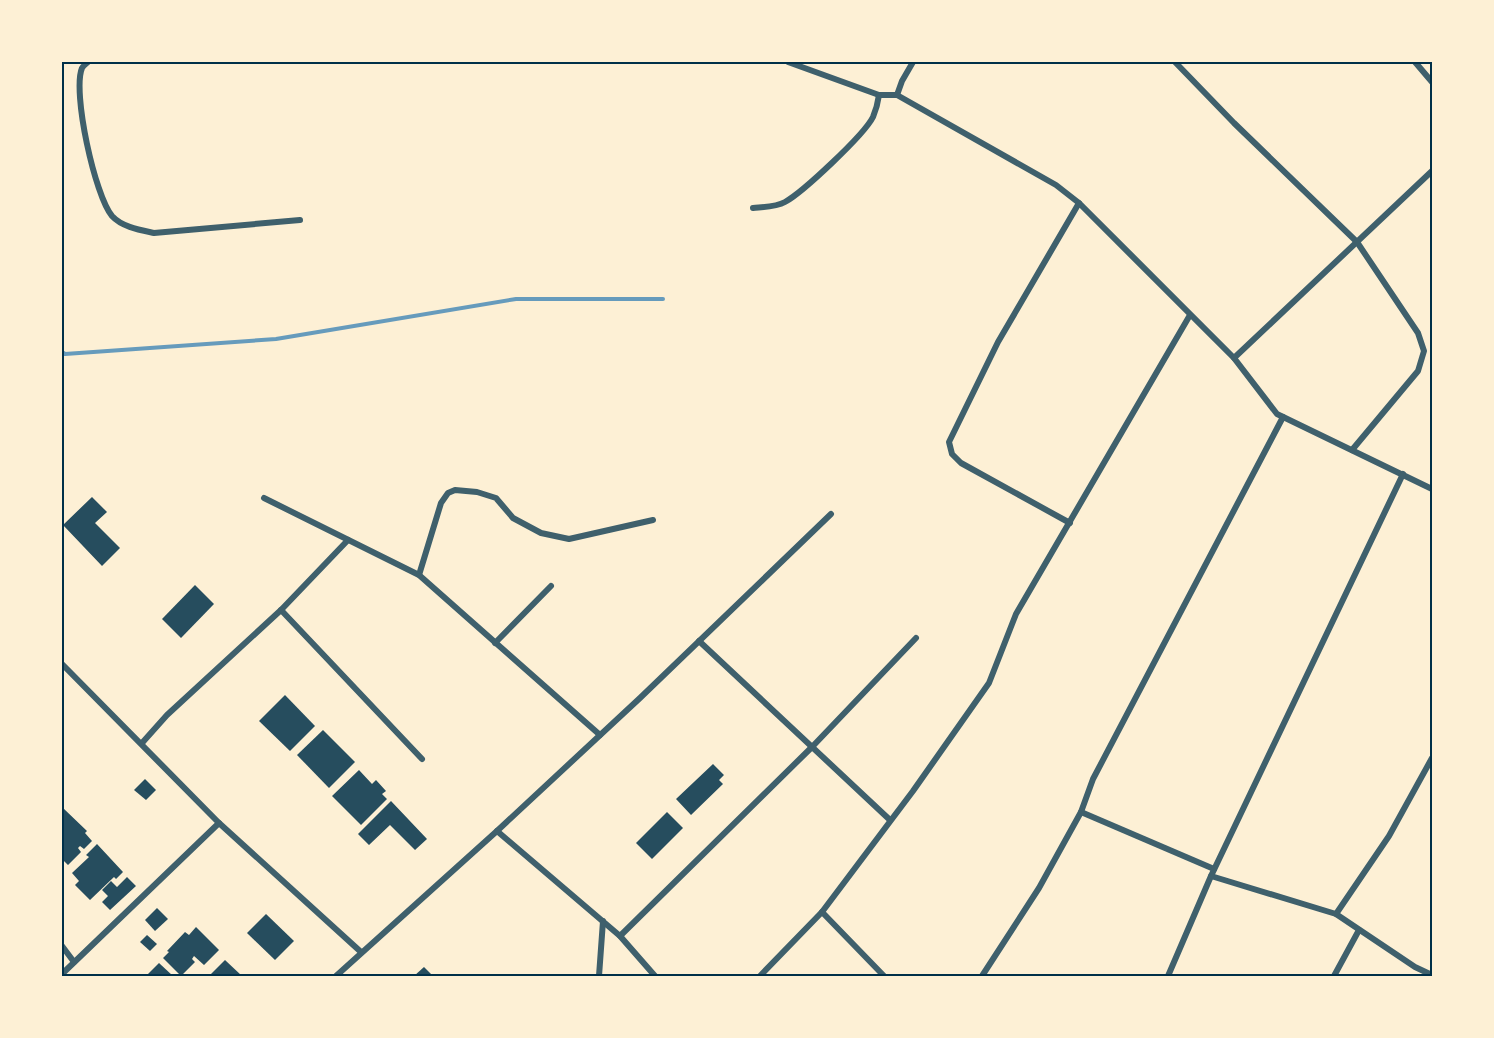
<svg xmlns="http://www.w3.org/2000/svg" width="1494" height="1038" font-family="'Roboto Serif',serif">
	<rect width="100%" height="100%" fill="#fdf0d5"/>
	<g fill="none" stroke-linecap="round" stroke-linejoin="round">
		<polyline stroke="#669bbc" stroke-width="4" points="62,352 65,354 276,339 516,299 663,299"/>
	</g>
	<g fill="#264d5e">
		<polygon points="92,497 107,512 95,523 120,548 102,566 63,525"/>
		<polygon points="195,585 214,604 181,638 162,619"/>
		<polygon points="285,695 315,726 290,751 259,721"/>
		<polygon points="323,730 355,762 329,788 297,755"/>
		<polygon points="713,764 724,775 719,780 723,784 691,815 676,799"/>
		<polygon points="359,770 372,784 376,780 386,791 382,794 387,799 361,825 332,796"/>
		<polygon points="145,779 156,790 146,800 134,790"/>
		<polygon points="391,801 427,839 415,850 390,825 369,845 358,834"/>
		<polygon points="63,808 87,831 85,833 92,841 84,849 80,846 78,848 81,852 68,865 62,859 62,809"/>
		<polygon points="667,812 683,828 652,859 636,843"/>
		<polygon points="97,844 123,872 116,879 114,877 90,900 75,885 79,881 72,873 89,857 86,855"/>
		<polygon points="127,877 136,886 110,910 102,902 108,896 102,890 111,881 117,887"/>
		<polygon points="157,908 168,919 155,931 145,920"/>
		<polygon points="266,914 294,941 275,960 247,933"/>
		<polygon points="196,927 219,950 204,965 194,956 192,959 195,962 181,976 163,958 169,952 167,951 185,932 189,935"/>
		<polygon points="147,935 157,944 150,951 140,942"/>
		<polygon points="225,960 242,976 214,976 211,974"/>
		<polygon points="159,963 173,976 146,976"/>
		<polygon points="424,967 433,976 414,976"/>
	</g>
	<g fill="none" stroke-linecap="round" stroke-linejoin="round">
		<g stroke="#3f606c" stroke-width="6">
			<path d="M 88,62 C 88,62 82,67 82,68 C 72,92 95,196 112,216 C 122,227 140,230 154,233 L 300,220"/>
			<polyline points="788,62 879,95 897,95 1056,185 1079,203 1234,358 1277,414 1432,489"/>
			<polyline points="1175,62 1234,123 1357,242 1418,333 1424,351 1418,371 1352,450"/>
			<polyline points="1415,62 1432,82"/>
			<polyline points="897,95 902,81 913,62"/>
			<path d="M 753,208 C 764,207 776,207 785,202 C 803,192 864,135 873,117 C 876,110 878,102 879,95"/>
			<polyline points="1234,358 1432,171"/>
			<polyline points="264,498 419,575 600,735"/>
			<polyline points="1070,523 961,463 952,454 949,442 998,342 1079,203"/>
			<polyline points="419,575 441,503 448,493 455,490 477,492 496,498 513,518 541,533 569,539 653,520"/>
			<polyline points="281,610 422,759"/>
			<polyline points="699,641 890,820"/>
			<polyline points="495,643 551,586"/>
			<polyline points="62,664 219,823 361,952"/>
			<polyline points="142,743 167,715 281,610 348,540"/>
			<polyline points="1081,812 1214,869"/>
			<polyline points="497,831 620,936 655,976"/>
			<polyline points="1211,876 1336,914 1415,967 1432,975"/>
			<polyline points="822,912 884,976"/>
			<polyline points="1336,914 1389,836 1432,758"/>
			<polyline points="620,936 812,747 916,638"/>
			<polyline points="62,946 74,962"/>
			<polyline points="62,974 219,823"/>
			<polyline points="336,976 497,831 640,698 831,514"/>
			<polyline points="599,976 603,921"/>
			<polyline points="760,976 822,912 913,791 989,683 1016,614 1190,315"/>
			<polyline points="982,976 1039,888 1081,812 1093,779 1283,417"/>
			<polyline points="1168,976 1211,876 1403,474"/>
			<polyline points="1334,976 1359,930"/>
		</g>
	</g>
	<rect width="1494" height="1038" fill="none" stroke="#fdf0d5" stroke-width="126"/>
	<rect x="63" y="63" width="1368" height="912" fill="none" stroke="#003049" stroke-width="2"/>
</svg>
